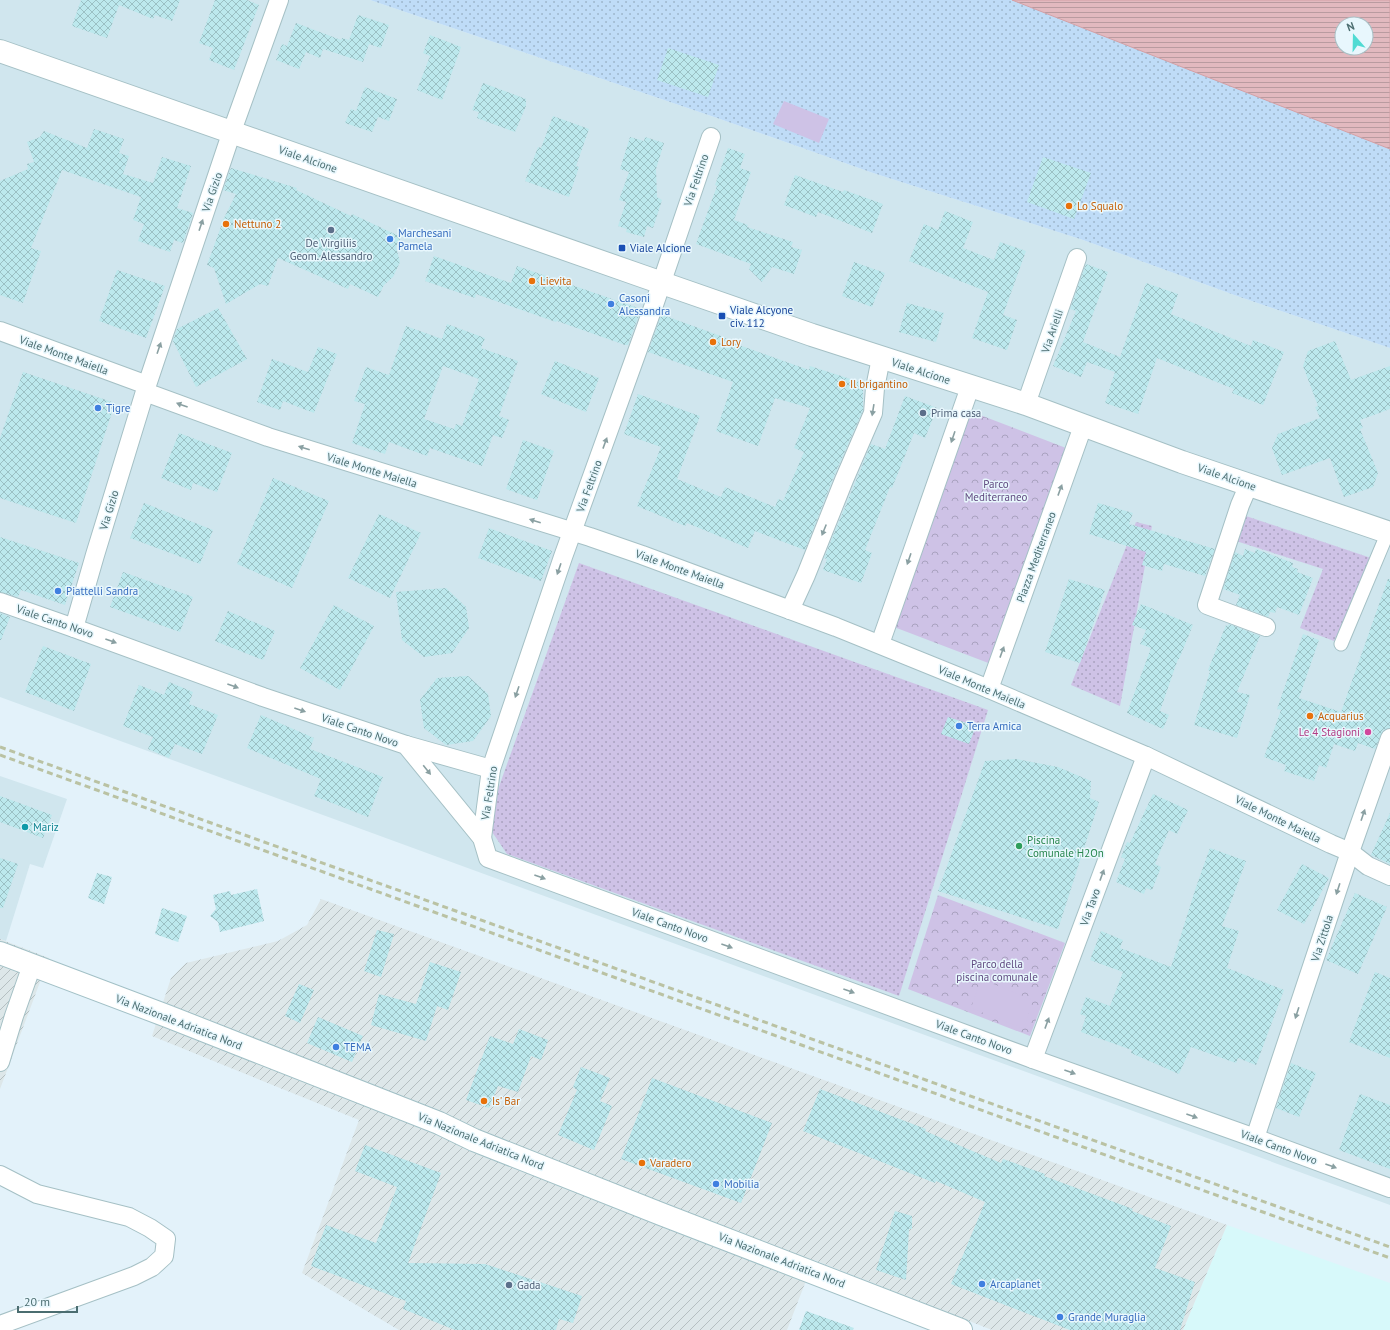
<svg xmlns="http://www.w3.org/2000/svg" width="1390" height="1330" font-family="'PT Sans',sans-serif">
	<defs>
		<pattern id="industrial-furrows" width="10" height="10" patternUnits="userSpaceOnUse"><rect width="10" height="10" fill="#dde7e9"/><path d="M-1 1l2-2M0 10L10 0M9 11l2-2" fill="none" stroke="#b5bfc1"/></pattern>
		<pattern id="grass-dots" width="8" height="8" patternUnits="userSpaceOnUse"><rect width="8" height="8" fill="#cec2e6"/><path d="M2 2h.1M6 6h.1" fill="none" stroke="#a9a2bf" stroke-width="1.8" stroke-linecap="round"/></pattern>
		<pattern id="forest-crowns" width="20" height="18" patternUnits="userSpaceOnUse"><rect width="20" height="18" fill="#cec2e6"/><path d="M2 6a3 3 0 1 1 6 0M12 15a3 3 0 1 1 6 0" fill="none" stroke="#a9a2bf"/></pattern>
		<pattern id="sand-dots" width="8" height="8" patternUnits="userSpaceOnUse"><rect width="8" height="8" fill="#bfdcf7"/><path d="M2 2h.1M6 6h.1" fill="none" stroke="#9db7cc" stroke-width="1.8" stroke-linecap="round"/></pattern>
		<pattern id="water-rules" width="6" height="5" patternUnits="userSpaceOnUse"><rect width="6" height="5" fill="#e2b9bf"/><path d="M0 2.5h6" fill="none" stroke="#b99ba0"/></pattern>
		<pattern id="building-cross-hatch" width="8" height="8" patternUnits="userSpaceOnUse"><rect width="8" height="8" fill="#bce8ed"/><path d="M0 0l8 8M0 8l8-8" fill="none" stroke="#9bc0c4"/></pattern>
	</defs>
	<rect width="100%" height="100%" fill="#e3f2fa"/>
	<g fill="#d0e6ee">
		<polygon points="0,0 370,0 717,118 873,173 1083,240 1237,296 1390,348 1390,1205 0,697"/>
		<polygon points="0,776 67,799 43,868 30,864 6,941 0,939"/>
	</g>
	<polygon fill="#d7f9fa" points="1227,1225 1390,1283 1390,1330 1183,1330"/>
	<g fill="url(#industrial-furrows)">
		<polygon points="321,899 1227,1225 1183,1330 992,1330 814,1260 787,1330 399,1330 302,1273 359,1120 152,1036 171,978 186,963 278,941 307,925"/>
		<polygon points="0,939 49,958 0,1089"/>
	</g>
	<g fill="url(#grass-dots)">
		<polygon points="1243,515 1374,559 1334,641 1300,628 1323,569 1236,541"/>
		<polygon points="1136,522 1152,526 1120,706 1071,685"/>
		<polygon points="579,563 988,710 899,996 507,854 486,823"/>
	</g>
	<g fill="url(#forest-crowns)">
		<polygon points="967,410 1066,448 991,664 894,627"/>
		<polygon points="938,895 1065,943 1030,1036 908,989"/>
	</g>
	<polygon fill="url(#sand-dots)" points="370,0 1012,0 1390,149 1390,348 1237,296 1083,240 873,173 717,118"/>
	<g fill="#cec2e6">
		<polygon points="784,101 829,119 819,143 773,124"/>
		<polygon points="981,979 1033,1000 1024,1029 971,1008"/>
	</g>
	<path fill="url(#water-rules)" stroke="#d3a0a6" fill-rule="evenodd" d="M 1012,0 L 1390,0 L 1390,149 ZM 1342,24 L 1366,24 L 1366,48 L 1342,48 Z"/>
	<g fill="url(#building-cross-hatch)" fill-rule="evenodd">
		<polygon points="81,0 180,0 172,21 155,15 153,19 119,5 107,38 72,26"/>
		<polygon points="215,0 247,0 259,5 234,70 209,60 213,48 199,43"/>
		<polygon points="358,15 389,25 381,48 369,44 363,62 323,49 320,58 306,52 299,69 276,60 282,44 287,46 296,23 341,40 342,38 349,40"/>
		<polygon points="430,35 461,47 442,100 417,90 430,56 423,53"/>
		<polygon points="668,48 719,65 708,97 657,80"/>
		<polygon points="483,83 526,99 526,106 515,132 477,118 479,112 472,110"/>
		<polygon points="365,87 397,99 389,121 378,117 372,132 345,123 351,109 356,111"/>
		<polygon points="553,116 589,129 576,166 579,167 569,197 525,181 538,147 541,148"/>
		<polygon points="94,129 124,139 119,153 129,156 123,174 153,183 162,157 191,166 177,208 193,213 183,243 174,240 170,252 138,241 144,224 133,220 141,197 62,170 31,248 41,251 23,303 0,295 0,181 28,169 27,164 34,162 27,142 40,137 44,131 87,148"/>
		<polygon points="630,137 644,141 645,137 664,143 656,169 657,197 662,200 653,228 647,226 644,237 626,232 627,229 618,226 626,202 619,200 629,172 620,169"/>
		<polygon points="728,148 745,154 740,168 751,172 734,220 748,225 747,227 793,242 791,247 802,250 794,274 772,267 762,282 749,269 751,264 696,244 717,186 715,185"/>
		<polygon points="1043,157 1091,173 1074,219 1027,202"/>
		<polygon points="231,168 297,188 296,190 351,216 352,214 401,237 396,247 400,262 393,277 384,285 378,297 350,284 348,289 278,258 268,286 260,284 226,304 214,268 207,265 222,224 221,224 236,194 223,190"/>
		<polygon points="795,175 843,192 844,190 883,204 872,233 818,212 816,217 784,205"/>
		<polygon points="945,211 973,222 963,248 994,260 1000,242 1026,251 1003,315 1017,320 1007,350 972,338 988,292 909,261 924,224 938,230"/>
		<polygon points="434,256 511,283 517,266 641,309 628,345 625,345 557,321 556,322 476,294 475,298 425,281"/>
		<polygon points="854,262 885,273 872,307 842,296"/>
		<polygon points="1086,264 1108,272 1083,342 1120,357 1146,283 1178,294 1171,314 1251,346 1253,340 1284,352 1263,405 1232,393 1234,389 1157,358 1138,414 1105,403 1115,372 1087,362 1081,377 1053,366 1076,311 1070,309"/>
		<polygon points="117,270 165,286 146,338 99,321"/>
		<polygon points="907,303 944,313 936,342 899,332"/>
		<polygon points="218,308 247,359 196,387 173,341 177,329"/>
		<polygon points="663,315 726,338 725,340 809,370 810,366 863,383 863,410 834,476 805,550 755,531 748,548 687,523 685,526 637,506 661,447 624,434 638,394 700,416 677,479 721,497 725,487 775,507 778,499 783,501 804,452 794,448 810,408 775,398 758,446 716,431 733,382 648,352 661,316"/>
		<path d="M 447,324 L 485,338 L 481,348 L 518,361 L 499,416 L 509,420 L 502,438 L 493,435 L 482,466 L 430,448 L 427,456 L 389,442 L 385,454 L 352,443 L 365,404 L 354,401 L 366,367 L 389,375 L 406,326 L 442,339 ZM 443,366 L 479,379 L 462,426 L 456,424 L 454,429 L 424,419 Z"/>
		<polygon points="1335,341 1351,380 1390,366 1390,409 1360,420 1363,428 1360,429 1378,473 1373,487 1344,497 1330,458 1282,475 1272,448 1278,434 1320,418 1315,407 1318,406 1303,366 1308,351"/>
		<polygon points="318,347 337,354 314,413 283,401 280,410 257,402 272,359 308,372"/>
		<polygon points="555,361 599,378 586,412 541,394"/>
		<polygon points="23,372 115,403 76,523 0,498 0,438"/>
		<polygon points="905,396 937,408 925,438 914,433 892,488 890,487 865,550 872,553 861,583 823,570 827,559 824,558 871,444 885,449"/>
		<polygon points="179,433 232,453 217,492 193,483 191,490 161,478"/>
		<polygon points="523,440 554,451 537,500 506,489"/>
		<polygon points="273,478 329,501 292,588 237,564"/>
		<polygon points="144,503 213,530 200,564 130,538"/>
		<polygon points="1098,503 1133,513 1129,524 1215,549 1205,576 1164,564 1162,571 1142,565 1146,552 1089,534"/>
		<polygon points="379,514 421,533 390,598 348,578"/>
		<polygon points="489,528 552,551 541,581 478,558"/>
		<polygon points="0,537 79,563 65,605 21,590 18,597 0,592"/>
		<polygon points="1245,549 1255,553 1256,549 1293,563 1292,567 1298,569 1297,572 1313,578 1299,615 1277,607 1275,613 1270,612 1268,617 1236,605 1240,595 1223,589 1235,552 1243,556"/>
		<polygon points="123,572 193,597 180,632 110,607"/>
		<polygon points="1069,579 1105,590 1080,663 1045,652"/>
		<polygon points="1388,579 1390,579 1390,728 1383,730 1375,749 1358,743 1355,751 1334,744 1326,768 1319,765 1314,781 1284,771 1286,765 1264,757 1281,710 1277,709 1303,634 1319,640 1299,698 1341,712"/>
		<polygon points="446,588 466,607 469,628 452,653 424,657 402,640 396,592"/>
		<polygon points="1141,604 1193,625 1179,659 1178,659 1160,711 1169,715 1163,729 1127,713 1151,648 1140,644 1146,630 1132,625"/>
		<polygon points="334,605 374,626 340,690 300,668"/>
		<polygon points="228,611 275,631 263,660 215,641"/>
		<polygon points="0,613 10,617 1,640 0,640"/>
		<polygon points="1229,624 1260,636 1237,692 1250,695 1237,738 1194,725 1210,671 1208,670 1226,625 1228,626"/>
		<polygon points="43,646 91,664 74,711 25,692"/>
		<polygon points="468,676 488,694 491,716 473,741 446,745 424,728 420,700 437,678"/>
		<polygon points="169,682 193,692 189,704 218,715 202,754 175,744 169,758 148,749 153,737 123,726 139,685 164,695"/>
		<polygon points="261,715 314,738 310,749 383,777 368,817 314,796 321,779 247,748"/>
		<polygon points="948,717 976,726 969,744 941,734"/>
		<polygon points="1016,759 1058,767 1091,781 1090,798 1099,802 1058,929 938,891 985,761"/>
		<polygon points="1153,794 1188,810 1177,834 1169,830 1155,864 1161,867 1152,890 1146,888 1144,894 1116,882 1125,859 1121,857 1127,842 1130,843"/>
		<polygon points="0,796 52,815 43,838 0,822"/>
		<polygon points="1390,813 1390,864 1371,855"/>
		<polygon points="1210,848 1246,861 1222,926 1239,931 1227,968 1284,990 1256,1065 1238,1058 1236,1063 1191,1047 1179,1074 1131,1053 1132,1050 1081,1032 1086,1016 1080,1014 1086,997 1110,1006 1123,972 1090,960 1101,931 1123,940 1120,948 1171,967 1196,887"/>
		<polygon points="0,858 18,864 3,908 0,908"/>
		<polygon points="1302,864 1329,878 1304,924 1277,910"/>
		<polygon points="97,873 112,877 104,904 88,898"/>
		<polygon points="257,889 264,921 220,932 218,922 210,916 216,909 213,895 230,891 231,895"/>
		<polygon points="1355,893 1387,907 1358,974 1326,960"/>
		<polygon points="162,908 187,916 178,942 155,934"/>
		<polygon points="377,930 394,934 381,977 364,971"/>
		<polygon points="430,962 461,972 448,1010 437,1006 426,1041 371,1025 379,994 416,1004"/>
		<polygon points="1375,972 1390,978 1390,1058 1349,1042"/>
		<polygon points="299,984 314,990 300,1023 285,1016"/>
		<polygon points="318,1017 363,1036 352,1062 307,1043"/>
		<polygon points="519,1029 548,1040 541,1060 531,1056 518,1092 498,1086 489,1108 466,1100 490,1036 513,1044"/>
		<polygon points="1291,1063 1316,1073 1299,1117 1276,1108"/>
		<polygon points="581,1067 610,1078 600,1101 612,1106 594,1150 558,1135 577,1090 573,1087"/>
		<polygon points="652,1078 772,1123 741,1203 621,1159"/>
		<polygon points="820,1089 926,1129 925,1131 1001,1163 1003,1159 1045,1174 1044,1176 1133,1209 1132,1211 1171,1226 1155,1268 1195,1282 1180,1330 1070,1330 951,1284 985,1202 936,1181 935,1183 803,1131"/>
		<polygon points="1360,1094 1390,1105 1390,1169 1339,1150"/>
		<polygon points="365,1145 441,1173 408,1263 485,1264 582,1296 573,1323 559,1319 556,1330 455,1330 403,1309 406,1301 311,1266 326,1225 376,1243 397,1187 355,1171"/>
		<polygon points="895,1211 912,1216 912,1229 909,1229 906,1280 876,1270"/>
		<polygon points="806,1311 854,1328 853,1330 799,1330"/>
	</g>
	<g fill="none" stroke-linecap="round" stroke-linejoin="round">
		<g stroke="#a5c0c5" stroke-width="15">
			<polyline id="pedestrian" points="1341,644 1388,532"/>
		</g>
		<g stroke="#a5c0c5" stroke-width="20">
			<g id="minor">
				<polyline points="0,331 147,385 95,555 74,628"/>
				<polyline points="147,385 232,131 279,0"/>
				<polyline points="145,392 268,437 590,537 642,555 836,627 989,689 1146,756 1331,844 1350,852 1368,866 1390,876"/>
				<polyline points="1026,404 1077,258"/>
				<polyline points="1249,484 1240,505 1207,605 1266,627"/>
				<polyline points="0,602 74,628 263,697 406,745 482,838 488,858 1033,1059 1255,1138 1390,1188"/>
				<polyline points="790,610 806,575 844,480 873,413 875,388 881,358"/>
				<polyline points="880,644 970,387"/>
				<polyline points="989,689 1083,426"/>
				<polyline points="406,745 491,769"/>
				<polyline points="482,838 491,769 563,557 655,302 711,137"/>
				<polyline points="1033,1059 1146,756"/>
				<polyline points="0,1062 14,1016 32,965"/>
				<polyline points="1255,1138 1350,852 1390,738"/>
				<polyline points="0,1175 37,1194 129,1217 150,1228 166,1239 164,1256 152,1267 134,1276 0,1325"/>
			</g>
		</g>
		<g stroke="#a5c0c5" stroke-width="24">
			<polyline id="tertiary" points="0,51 642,276 812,335 1026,404 1182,462 1390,533"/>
		</g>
		<g stroke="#a2c0c6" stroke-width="24">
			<polyline id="secondary" points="0,953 167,1016 439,1123 474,1140 661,1214 961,1330"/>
		</g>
		<use href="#pedestrian" stroke="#fff" stroke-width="13"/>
		<use href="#minor" stroke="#fff" stroke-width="18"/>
		<use href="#tertiary" stroke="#fff" stroke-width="22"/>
		<use href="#secondary" stroke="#fff" stroke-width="22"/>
		<g stroke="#bac2a3" stroke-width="3" stroke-dasharray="6 4" stroke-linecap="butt">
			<polyline points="0,747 1390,1247"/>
			<polyline points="0,755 1390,1258"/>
		</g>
	</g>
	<defs><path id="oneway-solid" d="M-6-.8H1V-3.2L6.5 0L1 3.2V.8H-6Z"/></defs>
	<g fill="#8aa0a2">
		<use href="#oneway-solid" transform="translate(201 225) rotate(-71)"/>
		<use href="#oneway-solid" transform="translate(159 348) rotate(-71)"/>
		<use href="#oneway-solid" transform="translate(182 405) rotate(-160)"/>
		<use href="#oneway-solid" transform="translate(873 410) rotate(99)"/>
		<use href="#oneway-solid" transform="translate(953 437) rotate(109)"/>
		<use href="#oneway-solid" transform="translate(605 443) rotate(-70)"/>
		<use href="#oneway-solid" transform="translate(304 448) rotate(-163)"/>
		<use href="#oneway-solid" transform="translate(1060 490) rotate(-70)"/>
		<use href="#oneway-solid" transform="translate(535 521) rotate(-163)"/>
		<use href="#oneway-solid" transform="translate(824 530) rotate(112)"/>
		<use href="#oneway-solid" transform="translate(909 559) rotate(109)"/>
		<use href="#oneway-solid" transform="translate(559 569) rotate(109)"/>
		<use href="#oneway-solid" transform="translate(111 641) rotate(20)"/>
		<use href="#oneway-solid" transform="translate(1002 652) rotate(-70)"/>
		<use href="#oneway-solid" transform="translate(233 686) rotate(20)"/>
		<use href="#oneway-solid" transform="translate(517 692) rotate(109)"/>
		<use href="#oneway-solid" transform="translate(300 710) rotate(19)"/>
		<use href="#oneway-solid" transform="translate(427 770) rotate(51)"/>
		<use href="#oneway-solid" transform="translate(1363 815) rotate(-71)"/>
		<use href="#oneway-solid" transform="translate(1102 875) rotate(-70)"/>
		<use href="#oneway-solid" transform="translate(540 877) rotate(20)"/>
		<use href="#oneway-solid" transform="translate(1338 889) rotate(108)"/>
		<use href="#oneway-solid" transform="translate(727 946) rotate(20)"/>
		<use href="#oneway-solid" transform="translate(849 991) rotate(20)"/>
		<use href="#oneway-solid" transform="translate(1297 1013) rotate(108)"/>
		<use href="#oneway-solid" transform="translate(1047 1023) rotate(-70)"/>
		<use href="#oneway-solid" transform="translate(1070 1072) rotate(20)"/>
		<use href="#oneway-solid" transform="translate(1192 1116) rotate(20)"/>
		<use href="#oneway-solid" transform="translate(1331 1166) rotate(20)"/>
	</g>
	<g fill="#e8710a" stroke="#e8f7fd" stroke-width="1.5">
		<circle cx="1069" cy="206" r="4"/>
		<circle cx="226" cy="224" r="4"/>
		<circle cx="532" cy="281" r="4"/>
		<circle cx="713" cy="342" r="4"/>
		<circle cx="842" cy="384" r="4"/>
		<circle cx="1310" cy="716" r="4"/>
		<circle cx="484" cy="1101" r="4"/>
		<circle cx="642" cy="1163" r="4"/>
	</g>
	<g fill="#5c6f8a" stroke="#e8f7fd" stroke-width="1.5">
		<circle cx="331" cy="230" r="4"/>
		<circle cx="923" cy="413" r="4"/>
		<circle cx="509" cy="1285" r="4"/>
	</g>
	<g fill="#3f7fe0" stroke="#e8f7fd" stroke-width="1.5">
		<circle cx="390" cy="239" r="4"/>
		<circle cx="611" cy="304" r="4"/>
		<circle cx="98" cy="408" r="4"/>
		<circle cx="58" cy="591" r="4"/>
		<circle cx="959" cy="726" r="4"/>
		<circle cx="336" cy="1047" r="4"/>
		<circle cx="716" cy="1184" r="4"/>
		<circle cx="982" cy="1284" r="4"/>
		<circle cx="1060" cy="1317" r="4"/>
	</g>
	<g fill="#1a4fb4" stroke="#e8f7fd" stroke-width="1.5">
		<rect x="618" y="244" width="8" height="8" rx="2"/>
		<rect x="718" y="312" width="8" height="8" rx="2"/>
	</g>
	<circle fill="#d1479c" stroke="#e8f7fd" stroke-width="1.5" cx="1368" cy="732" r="4"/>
	<circle fill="#0f9aa8" stroke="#e8f7fd" stroke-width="1.5" cx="25" cy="827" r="4"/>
	<circle fill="#2e9e5b" stroke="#e8f7fd" stroke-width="1.5" cx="1019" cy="846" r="4"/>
	<g text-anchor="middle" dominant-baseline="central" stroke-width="3" stroke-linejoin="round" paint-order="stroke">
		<g font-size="11" fill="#4b6d70" stroke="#e8f7fd">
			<text transform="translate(308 159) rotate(19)">Viale Alcione</text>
			<text transform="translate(696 180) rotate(-71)">Via Feltrino</text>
			<text transform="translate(212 192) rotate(-71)">Via Gizio</text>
			<text transform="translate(1052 331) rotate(-71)">Via Arielli</text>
			<text transform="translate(64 355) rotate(20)">Viale Monte Maiella</text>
			<text transform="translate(921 371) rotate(18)">Viale Alcione</text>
			<text transform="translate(372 470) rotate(17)">Viale Monte Maiella</text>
			<text transform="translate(1227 477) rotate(19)">Viale Alcione</text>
			<text transform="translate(589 486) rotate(-70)">Via Feltrino</text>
			<text transform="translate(109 510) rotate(-73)">Via Gizio</text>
			<text transform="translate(1036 557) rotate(-70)">Piazza Mediterraneo</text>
			<text transform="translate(680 569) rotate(20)">Viale Monte Maiella</text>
			<text transform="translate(55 621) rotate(19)">Viale Canto Novo</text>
			<text transform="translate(982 687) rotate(23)">Viale Monte Maiella</text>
			<text transform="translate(360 730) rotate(19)">Viale Canto Novo</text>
			<text transform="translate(489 793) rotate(-81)">Via Feltrino</text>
			<text transform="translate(1278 819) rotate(26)">Viale Monte Maiella</text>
			<text transform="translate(1090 907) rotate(-70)">Via Tavo</text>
			<text transform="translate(670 925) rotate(20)">Viale Canto Novo</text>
			<text transform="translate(1322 938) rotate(-72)">Via Zittola</text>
			<text transform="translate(179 1022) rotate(21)">Via Nazionale Adriatica Nord</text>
			<text transform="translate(974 1037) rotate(20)">Viale Canto Novo</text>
			<text transform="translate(481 1141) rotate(22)">Via Nazionale Adriatica Nord</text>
			<text transform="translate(1279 1147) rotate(20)">Viale Canto Novo</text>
			<text transform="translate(782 1260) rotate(21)">Via Nazionale Adriatica Nord</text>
		</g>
		<g font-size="11" fill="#c56008" stroke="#e8f7fd" text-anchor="start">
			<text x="1077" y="206">Lo Squalo</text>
			<text x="234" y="224">Nettuno 2</text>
			<text x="540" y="281">Lievita</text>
			<text x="721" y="342">Lory</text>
			<text x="850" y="384">Il brigantino</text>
			<text x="1318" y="716">Acquarius</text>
			<text x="492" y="1101">Is' Bar</text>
			<text x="650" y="1163">Varadero</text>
		</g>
		<g font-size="11" fill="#366cbe" stroke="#e8f7fd" text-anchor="start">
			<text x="398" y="233">Marchesani<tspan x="398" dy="13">Pamela</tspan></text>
			<text x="619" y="298">Casoni<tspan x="619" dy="13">Alessandra</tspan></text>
			<text x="106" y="408">Tigre</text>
			<text x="66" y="591">Piattelli Sandra</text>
			<text x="967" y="726">Terra Amica</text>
			<text x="344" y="1047">TEMA</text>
			<text x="724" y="1184">Mobilia</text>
			<text x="990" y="1284">Arcaplanet</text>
			<text x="1068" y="1317">Grande Muraglia</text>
		</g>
		<g font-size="11" fill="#4e5e75" stroke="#e8f7fd" text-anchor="start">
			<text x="331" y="243" text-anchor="middle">De Virgiliis<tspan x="331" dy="13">Geom. Alessandro</tspan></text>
			<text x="931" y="413">Prima casa</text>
			<text x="517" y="1285">Gada</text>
		</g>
		<g font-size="11" fill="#164399" stroke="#e8f7fd" text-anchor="start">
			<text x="630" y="248">Viale Alcione</text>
			<text x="730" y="310">Viale Alcyone<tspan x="730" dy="13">civ. 112</tspan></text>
		</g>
		<g font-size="11" fill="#614a80" stroke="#e8f7fd">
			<text x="996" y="484">Parco<tspan x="996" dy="13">Mediterraneo</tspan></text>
			<text x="997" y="964">Parco della<tspan x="997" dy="13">piscina comunale</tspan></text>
		</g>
		<g font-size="11" fill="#b23c85" stroke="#e8f7fd" text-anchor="end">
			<text x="1360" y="732">Le 4 Stagioni</text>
		</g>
		<g font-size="11" fill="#0d838f" stroke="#e8f7fd" text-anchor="start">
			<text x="33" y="827">Mariz</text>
		</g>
		<g font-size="11" fill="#27864d" stroke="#e8f7fd" text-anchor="start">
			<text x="1027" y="840">Piscina<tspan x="1027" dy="13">Comunale H2On</tspan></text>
		</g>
	</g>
	<g transform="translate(1354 36) rotate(340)"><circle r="19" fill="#e8f7fd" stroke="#a9c0c5"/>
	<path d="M0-3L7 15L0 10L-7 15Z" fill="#50dbd3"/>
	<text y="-6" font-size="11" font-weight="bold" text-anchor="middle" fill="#4b6d70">N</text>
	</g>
	<path d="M18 1306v6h59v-6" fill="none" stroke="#4b6d70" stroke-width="2"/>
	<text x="24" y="1306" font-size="12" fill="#4b6d70" stroke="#e8f7fd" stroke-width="3" paint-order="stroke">20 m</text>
</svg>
